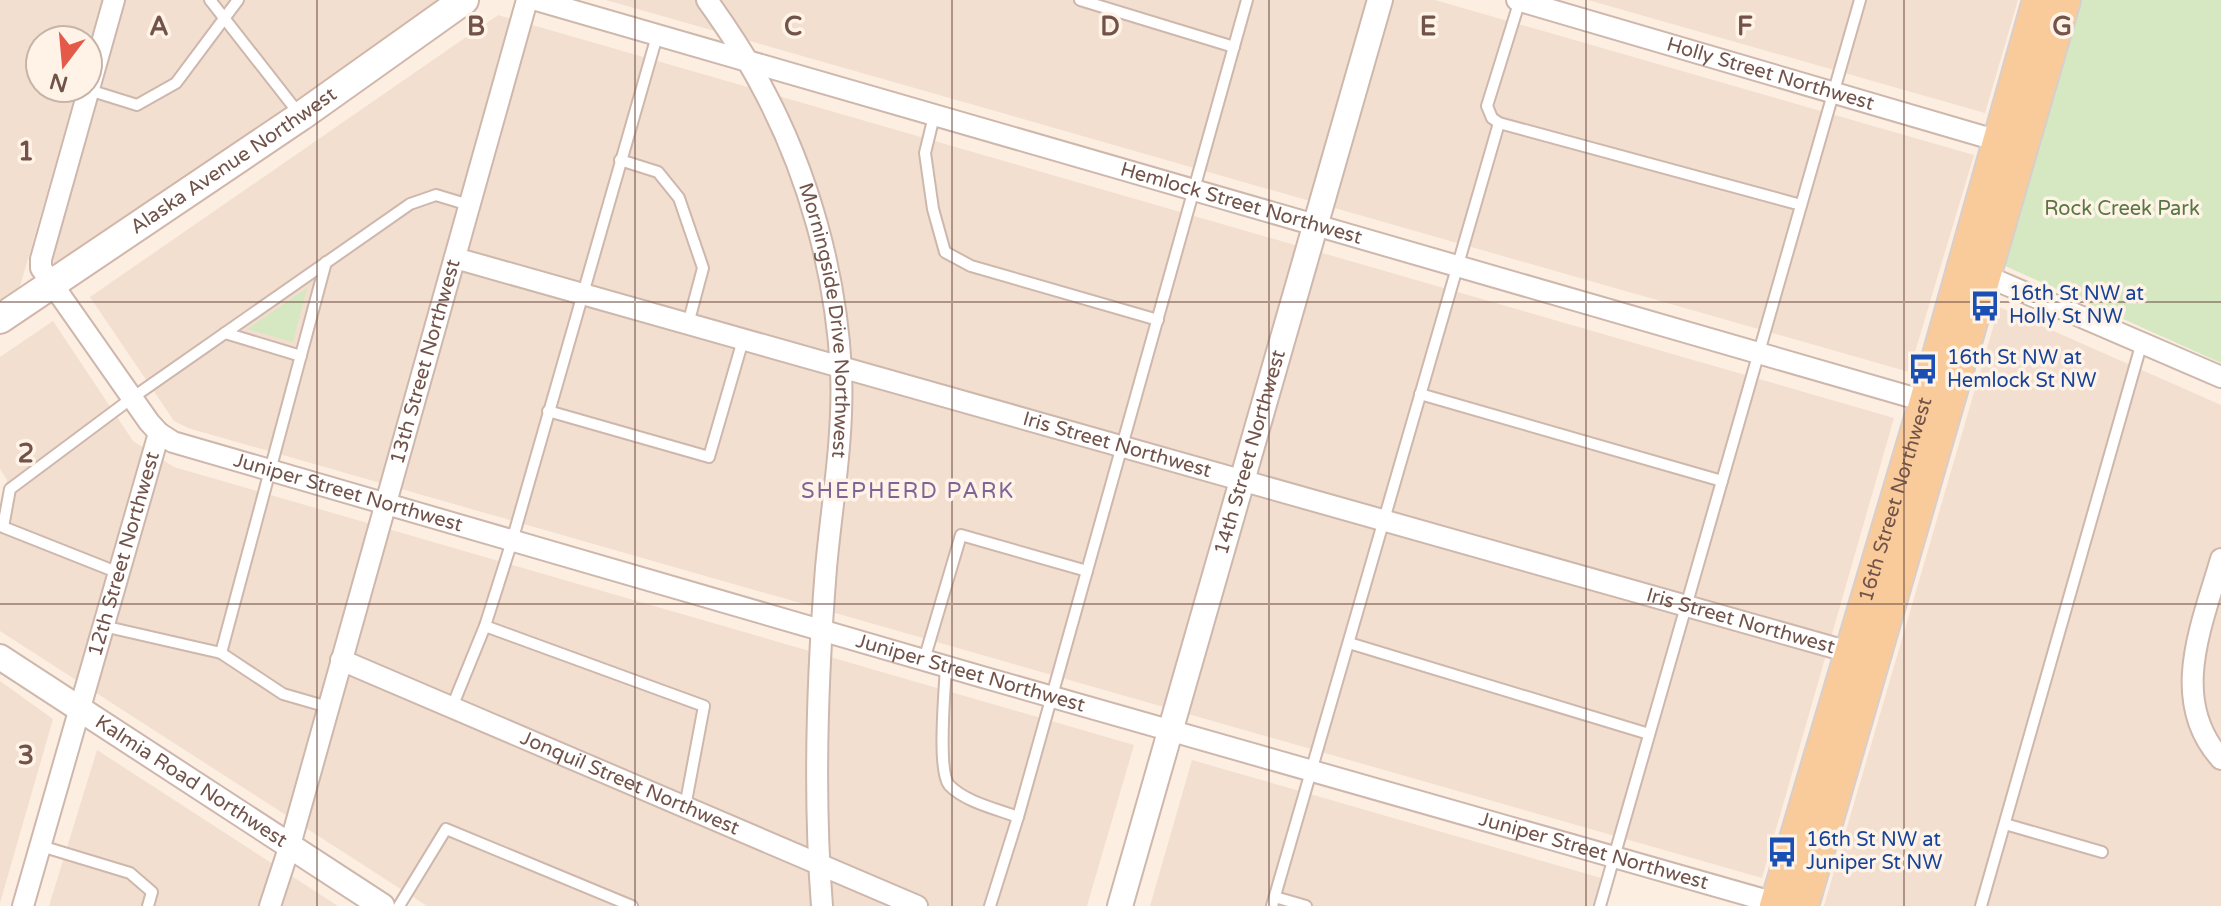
<svg xmlns="http://www.w3.org/2000/svg" width="2221" height="906" font-family="'Varela Round',sans-serif">
	<rect width="100%" height="100%" fill="#fceee1"/>
	<g fill="#f3dfd0">
		<polygon points="0,0 102,0 88,50 88,40 40,40 40,88 77,88 19,290 0,303"/>
		<polygon points="124,0 446,0 55,267 51,252"/>
		<polygon points="606,0 1435,0 1974,155 1909,372"/>
		<polygon points="1588,0 2018,0 1985,113"/>
		<polygon points="498,15 1894,418 1762,878 188,428 174,421 90,297"/>
		<polygon points="1999,307 2221,405 2221,906 1824,906"/>
		<polygon points="53,321 133,441 174,467 1134,745 1087,906 427,906 0,631 0,517 7,480 0,469 0,357"/>
		<polygon points="0,681 53,719 0,903"/>
		<polygon points="97,750 338,906 49,906"/>
		<polygon points="1192,760 1601,878 1593,906 1150,906"/>
	</g>
	<g fill="#d5e8c1">
		<polygon points="2077,0 2221,0 2221,363 2003,265"/>
		<polygon points="307,288 293,342 247,329"/>
	</g>
	<g fill="none" stroke-linecap="round" stroke-linejoin="round">
		<g stroke="#ceb7ac" stroke-width="14">
			<g id="service">
				<polyline points="210,0 300,115"/>
				<polyline points="1080,0 1234,47"/>
				<polyline points="1520,0 1487,106 1492,118 1499,123 1801,205"/>
				<polyline points="89,90 137,105 176,83 238,0"/>
				<polyline points="934,116 925,153 933,209 945,252 971,266 1158,320"/>
				<polyline points="620,160 658,172 679,198 703,268 688,324"/>
				<polyline points="225,333 301,356"/>
				<polyline points="1420,394 1722,481"/>
				<polyline points="548,411 709,457 743,340"/>
				<polyline points="119,573 3,527 10,489 132,398 410,204 436,195 469,205"/>
				<polyline points="103,626 221,653 283,694 328,707"/>
				<polyline points="485,626 704,706 685,807"/>
				<polyline points="1349,643 1649,734"/>
				<polyline points="221,653 326,262"/>
				<polyline points="924,660 961,535 1087,571"/>
				<path d="M 946,666 C 945,689 937,770 949,785 C 965,802 997,809 1018,817 L 990,906"/>
				<polyline points="452,707 485,626 512,541 657,36"/>
				<polyline points="1018,817 1247,0"/>
				<polyline points="2005,824 2102,852"/>
				<polyline points="41,846 130,873 152,892 148,906"/>
				<polyline points="1275,897 1306,906"/>
				<polyline points="399,906 446,829 632,906"/>
				<polyline points="1272,906 1499,123"/>
				<polyline points="1600,906 1860,0"/>
				<polyline points="1981,906 2142,342"/>
			</g>
		</g>
		<g stroke="#ceb7ac" stroke-width="24">
			<g id="minor">
				<path id="s1" d="M 114,0 L 41,259 L 41,268 L 149,422 L 159,433 L 173,442 L 979,676 L 1786,906"/>
				<path id="s2" d="M 536,0 L 1935,404"/>
				<path id="s3" d="M 707,0 C 727,28 746,56 762,87 C 808,172 836,273 841,370 C 844,437 832,502 826,568 C 817,681 813,793 822,906"/>
				<path id="s4" d="M 1517,0 L 2009,144"/>
				<path id="s5" d="M 455,258 L 1860,655"/>
				<polyline points="1977,272 2221,377"/>
				<path d="M 2221,559 C 2202,625 2168,700 2221,759"/>
				<path id="s6" d="M 341,660 L 917,906"/>
				<path id="s7" d="M 23,906 L 159,433"/>
				<path id="s8" d="M 270,906 L 290,845 L 527,0"/>
			</g>
		</g>
		<g stroke="#ceb7ac" stroke-width="28">
			<g id="tertiary">
				<path id="s9" d="M 0,657 L 382,906"/>
				<path id="s10" d="M 1120,906 L 1380,0"/>
			</g>
		</g>
		<g stroke="#d1b6a9" stroke-width="32">
			<g id="secondary">
				<path id="s11" d="M 0,319 L 301,116 L 464,0"/>
			</g>
		</g>
		<g stroke="#d8cfcc" stroke-width="34">
			<g id="primary">
				<path id="s12" d="M 1775,906 L 1925,401 L 2038,0"/>
				<polyline points="1803,906 2065,0"/>
			</g>
		</g>
		<use href="#service" stroke="#fff" stroke-width="10"/>
		<use href="#minor" stroke="#fff" stroke-width="20"/>
		<use href="#tertiary" stroke="#fff" stroke-width="24"/>
		<use href="#secondary" stroke="#fff" stroke-width="28"/>
		<use href="#primary" stroke="#f9cb9b" stroke-width="30"/>
	</g>
	<path fill="none" stroke="#725349" stroke-width="2" stroke-opacity="0.55" d="M 317,0 L 317,906M 635,0 L 635,906M 952,0 L 952,906M 1269,0 L 1269,906M 1586,0 L 1586,906M 1904,0 L 1904,906M 0,302 L 2221,302M 0,604 L 2221,604"/>
	<defs>
		<g id="bus-bare" transform="scale(2.4)"><path d="M-5-6H5V4H4V6H2V4H-2V6H-4V4H-5ZM-3.5-4V0h7V-4ZM-3.5 1.2v1.5H-2V1.2ZM2 1.2v1.5H3.5V1.2Z" fill="#1a4fb4" stroke="#fff3e7" stroke-width="2.5" paint-order="stroke"/></g>
	</defs>
	<g fill-rule="evenodd">
		<use href="#bus-bare" x="1985" y="306"/>
		<use href="#bus-bare" x="1923" y="369"/>
		<use href="#bus-bare" x="1782" y="852"/>
	</g>
	<g text-anchor="middle" dominant-baseline="central" stroke-width="7" stroke-linejoin="round" paint-order="stroke">
		<g font-size="20" fill="#725349" stroke="#fff3e7">
			<text stroke="none"><textPath href="#s4" startOffset="264">Holly Street Northwest</textPath></text>
			<text stroke="none"><textPath href="#s11" startOffset="282">Alaska Avenue Northwest</textPath></text>
			<text stroke="none"><textPath href="#s2" startOffset="734">Hemlock Street Northwest</textPath></text>
			<text stroke="none"><textPath href="#s3" startOffset="348">Morningside Drive Northwest</textPath></text>
			<text stroke="none"><textPath href="#s8" startOffset="566">13th Street Northwest</textPath></text>
			<text stroke="none"><textPath href="#s5" startOffset="688">Iris Street Northwest</textPath></text>
			<text stroke="none"><textPath href="#s10" startOffset="472">14th Street Northwest</textPath></text>
			<text stroke="none"><textPath href="#s1" startOffset="680">Juniper Street Northwest</textPath></text>
			<text stroke="none"><textPath href="#s12" startOffset="424">16th Street Northwest</textPath></text>
			<text stroke="none"><textPath href="#s7" startOffset="366">12th Street Northwest</textPath></text>
			<text stroke="none"><textPath href="#s5" startOffset="1336">Iris Street Northwest</textPath></text>
			<text stroke="none"><textPath href="#s1" startOffset="1328">Juniper Street Northwest</textPath></text>
			<text stroke="none"><textPath href="#s9" startOffset="228">Kalmia Road Northwest</textPath></text>
			<text stroke="none"><textPath href="#s6" startOffset="314">Jonquil Street Northwest</textPath></text>
			<text stroke="none"><textPath href="#s1" startOffset="1976">Juniper Street Northwest</textPath></text>
		</g>
		<g font-size="20" fill="#577842" stroke="#fff3e7">
			<text x="2122" y="209">Rock Creek Park</text>
		</g>
		<g font-size="20" fill="#164399" stroke="#fff3e7" text-anchor="start">
			<text x="2009" y="294">16th St NW at<tspan x="2009" dy="23">Holly St NW</tspan></text>
			<text x="1947" y="358">16th St NW at<tspan x="1947" dy="23">Hemlock St NW</tspan></text>
			<text x="1806" y="840">16th St NW at<tspan x="1806" dy="23">Juniper St NW</tspan></text>
		</g>
		<g font-size="22" letter-spacing="2" fill="#7f6496" stroke="#fff3e7">
			<text x="908" y="491">SHEPHERD PARK</text>
		</g>
	</g>
	<g font-size="26" text-anchor="middle" font-weight="bold" fill="#725349" stroke="#fff3e7" stroke-width="7" stroke-linejoin="round" paint-order="stroke">
		<text x="159" y="35">A</text>
		<text x="476" y="35">B</text>
		<text x="793" y="35">C</text>
		<text x="1110" y="35">D</text>
		<text x="1428" y="35">E</text>
		<text x="1745" y="35">F</text>
		<text x="2062" y="35">G</text>
		<text x="26" y="160">1</text>
		<text x="26" y="462">2</text>
		<text x="26" y="764">3</text>
	</g>
	<g transform="translate(64 64) rotate(196)"><circle r="38" fill="#fff3e7" stroke="#c7b3a8" stroke-width="2"/>
	<path d="M0-6L14 30L0 20L-14 30Z" fill="#e45948"/>
	<text y="-12" font-size="22" font-weight="bold" text-anchor="middle" fill="#725349">N</text>
	</g>
</svg>
